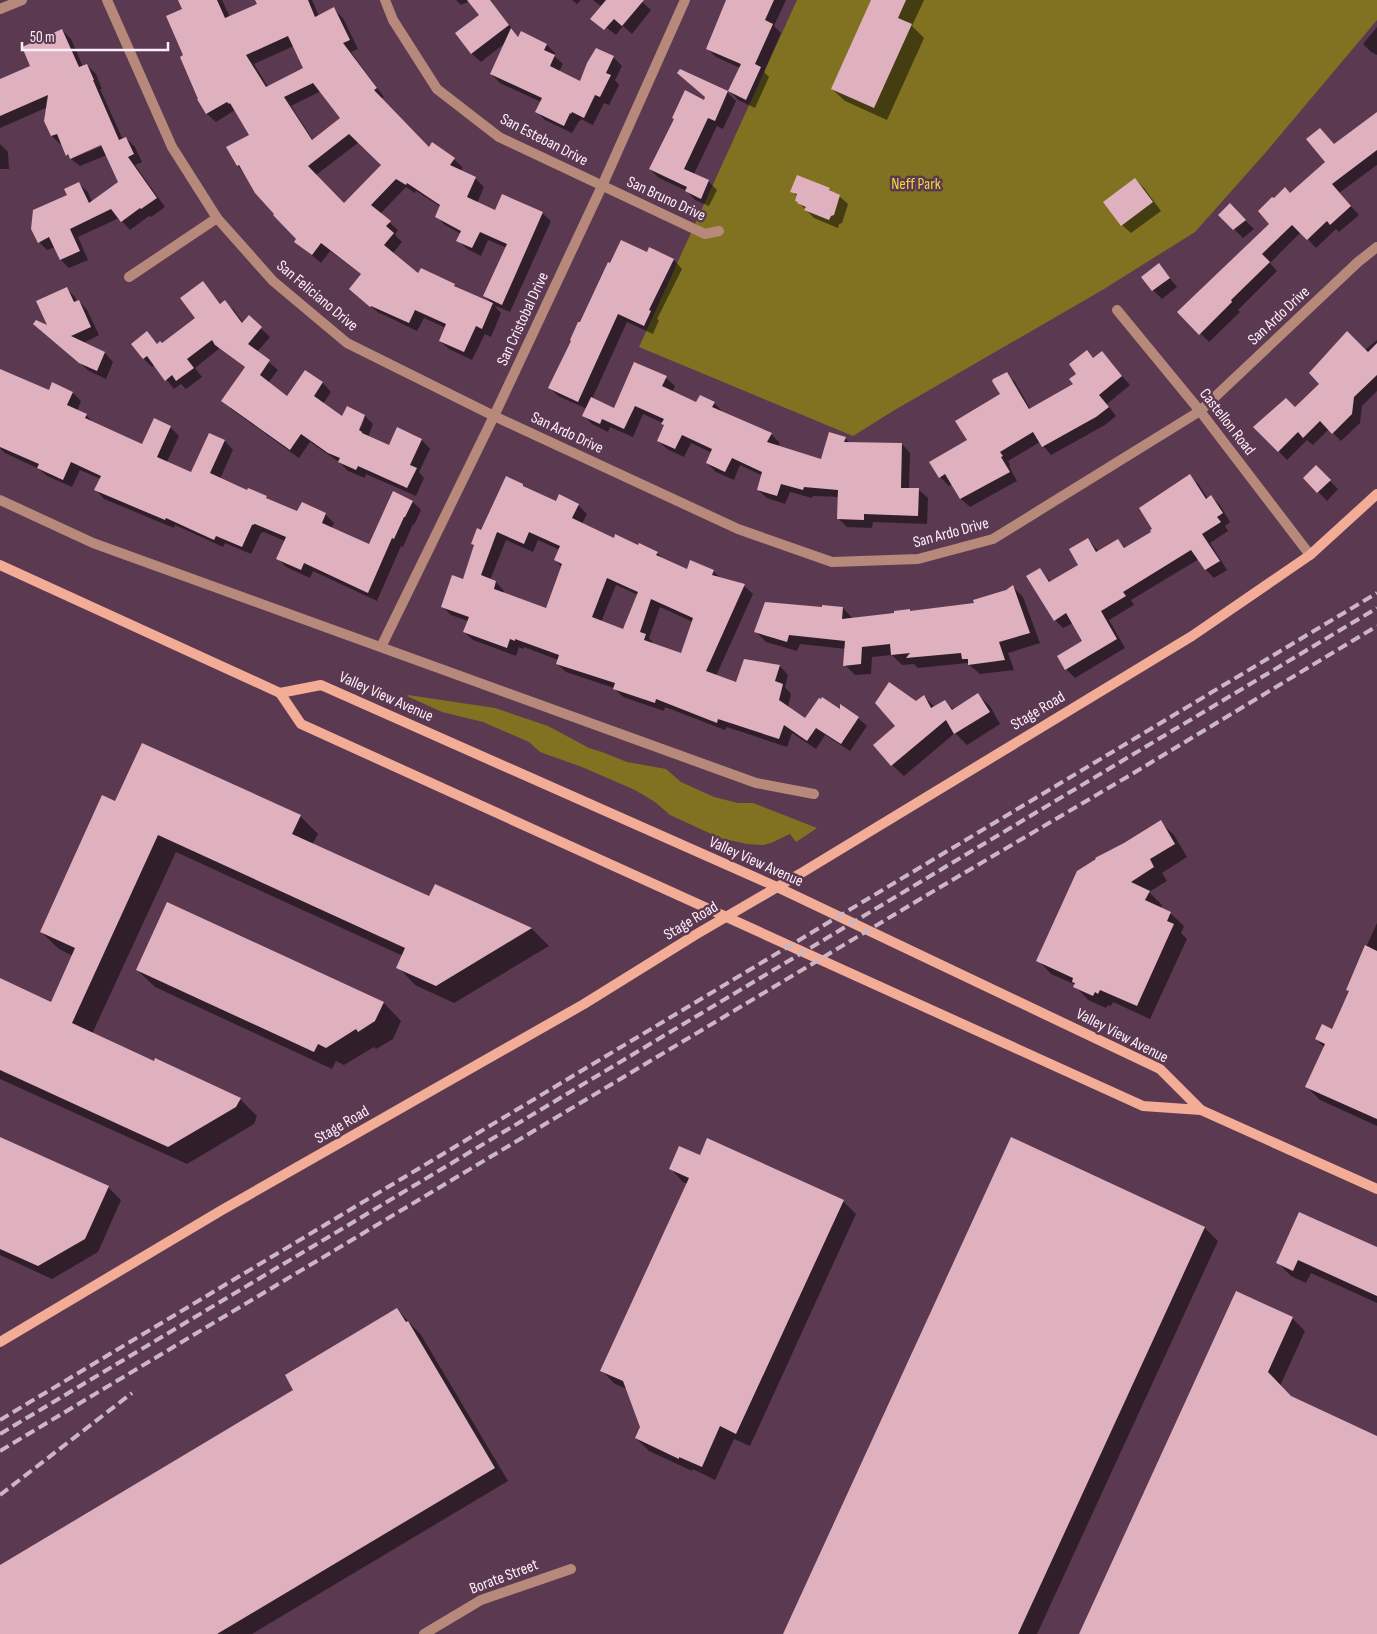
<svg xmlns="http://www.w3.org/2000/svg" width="1377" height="1634" font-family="'Sofia Sans Condensed',sans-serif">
	<rect width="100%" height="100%" fill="#5b3a51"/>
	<g fill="#807221">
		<polygon points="797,0 1377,0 1377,20 1266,152 1195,232 1104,289 893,411 853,436 639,347"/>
		<polygon points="408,695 495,708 548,726 589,748 602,752 627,762 666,769 681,782 714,797 738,803 753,803 817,828 796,842 790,834 771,843 763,845 747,844 720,838 670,815 655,802 635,790 582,767 540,752 529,742 483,722 442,712 407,696"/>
	</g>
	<g fill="#0007" fill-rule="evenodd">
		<path d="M 179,0 L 222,0 L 230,17 L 259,5 L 257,0 L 312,0 L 319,16 L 334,9 L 343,18 L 358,49 L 351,52 L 384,97 L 381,99 L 429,148 L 454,159 L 463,168 L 460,171 L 475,178 L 484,187 L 477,203 L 496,212 L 542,213 L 551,221 L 510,312 L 493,305 L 485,296 L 507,248 L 488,240 L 481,256 L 467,249 L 458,240 L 461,234 L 445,225 L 436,216 L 441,207 L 416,191 L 415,193 L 406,187 L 380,214 L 398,230 L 395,235 L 402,242 L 393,253 L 419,274 L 454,285 L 458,289 L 493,304 L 501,313 L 491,337 L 485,334 L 472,360 L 449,349 L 440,341 L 446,328 L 424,318 L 417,331 L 380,313 L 380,314 L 351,289 L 362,275 L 330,251 L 321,263 L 296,242 L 297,239 L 238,166 L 228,148 L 250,135 L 235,110 L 216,122 L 207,114 L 199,100 L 185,56 L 183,10 ZM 294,46 L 305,69 L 268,87 L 254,64 ZM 321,91 L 341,118 L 313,140 L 291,106 ZM 359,142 L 382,165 L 344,205 L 316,175 Z"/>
		<polygon points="456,0 490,0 519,38 547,45 555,53 554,56 563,64 559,72 581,83 597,49 613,57 622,66 615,80 619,85 609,105 604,103 593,125 581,119 580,121 579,121 572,133 545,120 537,112 541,102 500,83 491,74 505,43 481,62 472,54 457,34 481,16 470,1 461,5"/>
		<polygon points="572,0 581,0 577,4"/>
		<polygon points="593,0 640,0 651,10 632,34 623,26 616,35 603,25 602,7"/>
		<polygon points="730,0 786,0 774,26 781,33 764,72 769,77 755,108 738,100 730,91 740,68 716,57 707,48"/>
		<polygon points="885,0 924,0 912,26 924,38 887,120 845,101 832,89"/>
		<polygon points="1377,27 1377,55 1371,52 1363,44"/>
		<polygon points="62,30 71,39 83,67 87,65 96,74 102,89 100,89 123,140 126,138 135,147 142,162 135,165 165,207 151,217 149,216 130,230 119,218 78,237 88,260 69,268 61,260 55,247 47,250 39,242 69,195 79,184 88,192 92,202 119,182 107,155 80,166 71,159 107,144 106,141 71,157 71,159 67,155 62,144 60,144 52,136 45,121 48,107 0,128 0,80 32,67"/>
		<polygon points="727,92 736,101 723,129 717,126 694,174 708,181 717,190 709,206 695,200 687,191 659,178 650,169 704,101"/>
		<polygon points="1377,114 1377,165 1339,193 1359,215 1339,232 1336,229 1316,248 1301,232 1270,263 1277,271 1238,310 1240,312 1209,342 1179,312 1271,224 1290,194 1327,162 1334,145"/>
		<polygon points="0,144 8,152 9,169 0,169"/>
		<polygon points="798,176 829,189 833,193 839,196 848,204 842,223 839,224 838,228 814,218 796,200 798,197 792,191"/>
		<polygon points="1135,179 1144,188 1161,211 1131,233 1122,225"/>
		<polygon points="1230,205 1254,229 1243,238 1220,215"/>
		<polygon points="647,254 674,260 682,269 657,319 659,320 653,334 627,322 592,399 615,409 666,378 675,386 672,392 697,404 714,403 722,411 722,413 771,434 780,443 778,447 822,461 845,438 851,444 902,444 910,453 909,489 919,490 928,498 927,524 873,522 872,528 847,527 838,518 839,497 813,496 812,498 790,492 785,504 767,498 758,490 763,476 740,465 734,480 716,472 707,463 712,453 691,443 684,457 667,449 658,441 665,426 663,423 643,414 633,437 610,427 608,432 592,424 584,416 587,409 558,396 550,388"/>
		<polygon points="1159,265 1177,287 1162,299 1153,290"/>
		<path d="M 203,283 L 222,305 L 225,302 L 234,310 L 244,324 L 249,317 L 270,337 L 257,352 L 278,370 L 268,383 L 287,397 L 306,371 L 323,383 L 331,392 L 323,404 L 343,418 L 365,416 L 373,424 L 368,437 L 390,447 L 398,429 L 422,440 L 430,449 L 419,472 L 424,478 L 416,496 L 366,474 L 365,478 L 348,471 L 339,462 L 310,442 L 299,458 L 231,409 L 223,401 L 246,368 L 220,348 L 195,368 L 202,377 L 186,389 L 181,384 L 174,389 L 155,365 L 152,367 L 144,359 L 147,333 L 158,345 L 162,345 L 197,318 ZM 363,418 L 365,418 L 357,436 Z"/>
		<polygon points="67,289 75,297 77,302 79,301 87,310 99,335 83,343 105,353 113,362 106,379 89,371 44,332 50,328"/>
		<polygon points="1377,340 1377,391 1362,406 1360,423 1341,441 1329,429 1313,445 1307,440 1287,460 1255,427 1295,409"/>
		<polygon points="1087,351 1094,359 1101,352 1130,385 1107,404 1116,416 1105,425 1051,455 1040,442 1008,461 1010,465 1009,466 1017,481 970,507 961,499 952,484 949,486 940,477 1002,395 1006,374 1015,382 1031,410 1075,385 1078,374"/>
		<polygon points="0,373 49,392 73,393 81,401 77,411 86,415 94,423 143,445 170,427 179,436 167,462 191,473 209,434 225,441 233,450 220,479 248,491 266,497 270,501 298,513 325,514 334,523 331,529 370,546 394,493 413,502 421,510 414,525 413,524 403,547 401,546 377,601 313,571 310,578 286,567 278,559 285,541 264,532 261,533 251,554 225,543 223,547 175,525 174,528 104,499 96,490 101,479 80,470 72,487 47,476 39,469 5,453 0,448"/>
		<polygon points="1316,467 1338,489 1327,501 1305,478"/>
		<polygon points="1190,476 1199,485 1208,499 1211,497 1220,505 1230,522 1225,526 1228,531 1210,543 1227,570 1214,578 1206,570 1199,559 1131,600 1134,605 1109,620 1125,648 1075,678 1066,669 1084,641 1073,623 1063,628 1055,620 1040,570 1051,582 1080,565 1088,539 1099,552 1118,540 1126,548 1153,532"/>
		<path d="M 523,485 L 528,490 L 556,502 L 578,505 L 587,514 L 582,524 L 615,539 L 657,553 L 665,561 L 687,570 L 713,571 L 721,578 L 744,586 L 753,594 L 716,676 L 737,684 L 745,661 L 780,666 L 788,675 L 785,687 L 791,694 L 788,707 L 806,720 L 841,711 L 858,718 L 867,726 L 850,751 L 825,735 L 816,749 L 792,733 L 787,747 L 727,727 L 725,730 L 665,707 L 664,711 L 623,697 L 614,688 L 566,672 L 557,664 L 558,660 L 524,647 L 523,649 L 519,647 L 516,656 L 473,640 L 464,632 L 468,621 L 451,615 L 442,606 L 463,581 L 475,547 L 472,544 ZM 506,540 L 533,552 L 538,540 L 560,550 L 555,560 L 562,567 L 547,610 L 503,594 L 504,591 L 496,582 L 490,580 ZM 616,585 L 638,595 L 624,630 L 601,622 ZM 660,607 L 693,622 L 681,655 L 654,644 L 649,638 Z"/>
		<polygon points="1013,587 1023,597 1040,643 1008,653 1014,670 980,674 967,663 918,668 914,664 902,665 892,655 872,657 871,674 855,675 845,665 846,649 800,644 797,651 766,642 756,632 823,608 843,608 853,619 895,614 909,610 911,612 976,604"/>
		<polygon points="978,695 990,706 1000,724 967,745 955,733 904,776 892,765 897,726 924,697 935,707 945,701 954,710"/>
		<polygon points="116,802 300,816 318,834 312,845 429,898 435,885 532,929 549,946 454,1003 415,985 398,967 403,956 176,852 92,1034 240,1099 257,1116 254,1124 187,1164 0,1079 0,980 52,1003 73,956 59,949 41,932"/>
		<polygon points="1160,822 1174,835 1187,857 1162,873 1167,881 1149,892 1162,905 1161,908 1170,913 1184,926 1181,933 1187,939 1150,1019 1113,1002 1111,1006 1108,1005 1106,1008 1088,1000 1075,986 1076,985 1051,974 1038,960 1124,844"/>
		<polygon points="168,904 384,1003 401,1021 393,1039 376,1049 374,1047 344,1065 336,1061 332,1069 155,987 137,970"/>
		<polygon points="1377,923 1377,1126 1320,1100 1307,1087 1324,1047 1316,1039 1332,1030 1349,992 1347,989"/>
		<polygon points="0,1138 108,1187 121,1200 98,1252 52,1279 0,1255"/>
		<polygon points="700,1157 843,1201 856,1214 750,1446 734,1439 715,1480 693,1469 692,1471 649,1451 636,1438 641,1427 627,1389 615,1384 602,1371 688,1184 683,1182 670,1168"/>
		<polygon points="1205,1228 1218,1241 1037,1634 784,1634"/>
		<polygon points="1377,1249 1377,1303 1311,1273 1306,1283 1291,1276 1278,1263"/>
		<polygon points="397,1309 421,1335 508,1481 252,1634 0,1634 0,1566 295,1390"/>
		<polygon points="1292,1318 1305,1331 1280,1386 1292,1398 1377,1437 1377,1634 1081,1634"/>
	</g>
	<g fill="#dfb0be" fill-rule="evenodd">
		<path d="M 178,0 L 217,0 L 225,18 L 257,4 L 255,0 L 308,0 L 315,17 L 334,7 L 350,40 L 343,43 L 377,88 L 374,90 L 429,147 L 432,142 L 455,158 L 450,165 L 476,177 L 467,197 L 495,210 L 502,194 L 543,212 L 502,305 L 483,296 L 507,244 L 480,232 L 472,248 L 456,241 L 461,231 L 435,217 L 440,205 L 407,183 L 406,185 L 396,179 L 371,205 L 391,221 L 386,226 L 394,233 L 384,245 L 418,273 L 421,268 L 455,284 L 454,286 L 493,303 L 482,329 L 476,326 L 464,352 L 439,341 L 446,324 L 415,310 L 409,323 L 371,306 L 370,307 L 349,289 L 361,274 L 321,243 L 312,255 L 294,242 L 296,239 L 273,215 L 274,214 L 255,193 L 239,165 L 237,166 L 226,147 L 249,135 L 230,103 L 229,104 L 227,102 L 206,114 L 197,99 L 198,99 L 180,57 L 183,55 L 166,16 L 182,9 ZM 288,36 L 303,68 L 266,87 L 246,55 ZM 313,83 L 340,118 L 312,140 L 284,97 ZM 349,134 L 381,165 L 344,203 L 308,166 Z"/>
		<polygon points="467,0 490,0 509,25 471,54 455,33 479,15"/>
		<polygon points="606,0 644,0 622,26 614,19 604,30 590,19"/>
		<polygon points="726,0 774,0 765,20 773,24 755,64 761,67 746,100 728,91 741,64 706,49"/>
		<polygon points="871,0 906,0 898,18 912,24 874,108 831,89"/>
		<polygon points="511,28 518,37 521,31 547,44 544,50 555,55 550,66 580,81 587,63 596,48 614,56 606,73 611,75 600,97 595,95 584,118 572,112 571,114 570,113 564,126 535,112 542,98 490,74"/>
		<polygon points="62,29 79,67 87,64 94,80 93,80 119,140 126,137 134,154 128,157 157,198 141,209 140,208 121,222 111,209 70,229 80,251 60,260 49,237 38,243 31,229 33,210 67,195 64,189 79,182 89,203 118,182 101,145 70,159 68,154 66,156 57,134 51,136 44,121 48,95 0,116 0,79 30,66 22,47"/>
		<polygon points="680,69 728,91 715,121 708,118 684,169 709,180 701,199 685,191 687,187 649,169 674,119 672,118 685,90 704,100 705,97 677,73"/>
		<polygon points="1377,112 1377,150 1332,184 1351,206 1330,225 1327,221 1307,240 1292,225 1262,254 1270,262 1231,300 1232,302 1199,335 1177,312 1269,224 1258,211 1272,197 1274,198 1285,187 1290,193 1325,162 1306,139 1320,128 1334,144"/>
		<polygon points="797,175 830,188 829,190 840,195 834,215 831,216 829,220 804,210 806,207 797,203 798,202 795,201 797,194 790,192"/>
		<polygon points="1135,178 1153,202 1121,226 1103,202"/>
		<polygon points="1230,203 1246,220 1233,230 1218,215"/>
		<polygon points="621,240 647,252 649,247 674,259 649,310 651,311 644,326 618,314 578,402 548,388 571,341 570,340 578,322 580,322 608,262 610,263"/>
		<polygon points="1159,263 1170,278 1152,291 1141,277"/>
		<polygon points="203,281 220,304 225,300 242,323 249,315 262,327 248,344 270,360 260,375 287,396 305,370 323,382 314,396 342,416 347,406 365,415 359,430 362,432 362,433 389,445 397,427 422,439 410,465 417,468 407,488 358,466 356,470 338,462 340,458 328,453 301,434 290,450 221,401 245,367 215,345 212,340 187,359 194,368 176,381 172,375 165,381 147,356 143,359 131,344 147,331 157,344 160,341 162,343 195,318 180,298"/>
		<polygon points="67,287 74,302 79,300 91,327 71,336 105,352 97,371 79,363 33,324 36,320 47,325 36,301"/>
		<polygon points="1347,331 1368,352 1377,343 1377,375 1354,397 1352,414 1332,434 1320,421 1303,438 1298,432 1278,452 1253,427 1286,398 1295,407 1319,384 1309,373"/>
		<polygon points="1087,350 1093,358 1102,351 1122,376 1099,395 1109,407 1096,417 1042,447 1033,432 1000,452 1003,456 1001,457 1010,472 960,499 945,474 939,478 929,462 967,440 955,421 1000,394 992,381 993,379 1007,372 1029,409 1073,384 1069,379 1076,374 1069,364"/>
		<polygon points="634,362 667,376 662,386 696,402 700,395 715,402 712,407 772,433 767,442 821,459 829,432 846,437 844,442 902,443 901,488 919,488 918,516 864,514 864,520 837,519 838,490 804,487 803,490 781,484 777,496 757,490 762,472 732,458 725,472 706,463 712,449 682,435 675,449 657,441 664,425 661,424 664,419 635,406 624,429 602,419 600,424 582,416 591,397 614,408"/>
		<polygon points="0,369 49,390 52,382 73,392 67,405 87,414 85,418 142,444 154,418 171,426 157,457 191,472 209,433 225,440 210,473 247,490 248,488 267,496 266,498 297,511 302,502 326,513 322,523 369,544 393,491 413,501 405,517 404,517 394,539 392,538 368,593 304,563 301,570 276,559 286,537 255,524 252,525 242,547 216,536 214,540 166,518 165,520 94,490 101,476 71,462 63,480 37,468 39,464 0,447"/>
		<polygon points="1316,465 1331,480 1317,493 1303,478"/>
		<polygon points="1190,474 1206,499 1211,495 1223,513 1217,517 1221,522 1202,534 1220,561 1205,570 1191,550 1123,592 1126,596 1101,611 1117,639 1065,670 1057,656 1082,641 1066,613 1054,621 1026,576 1040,568 1049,582 1078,565 1069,549 1088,538 1096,552 1118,539 1124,548 1151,532 1150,530 1152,529 1139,508"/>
		<path d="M 506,476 L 523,484 L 523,486 L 556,501 L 559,494 L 579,504 L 572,518 L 614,538 L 615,534 L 638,545 L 639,543 L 658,552 L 656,555 L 687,569 L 690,560 L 714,570 L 712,575 L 745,584 L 706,671 L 736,682 L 744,659 L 780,665 L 775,681 L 783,684 L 779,700 L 805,718 L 819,698 L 821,699 L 822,697 L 840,709 L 840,704 L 859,717 L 841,744 L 816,728 L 807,741 L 784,725 L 779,739 L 718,719 L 717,723 L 656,699 L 655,703 L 613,689 L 615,683 L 556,664 L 559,655 L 515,639 L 515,641 L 510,639 L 507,648 L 463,632 L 469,617 L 441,607 L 452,575 L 463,579 L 474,545 L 471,544 L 477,528 L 481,530 ZM 497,532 L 524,544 L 529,532 L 560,546 L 554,560 L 562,564 L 546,608 L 494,589 L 496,581 L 481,575 ZM 607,578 L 638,592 L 623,629 L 592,617 ZM 651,599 L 693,618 L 681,653 L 644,640 L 646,634 L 640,632 Z"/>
		<polygon points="1013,585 1030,633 999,642 1005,660 968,665 968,659 962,659 961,653 906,658 910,653 891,655 890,644 862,647 861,664 843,666 845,641 789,635 787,642 754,632 765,602 822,607 822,605 843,607 842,619 894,613 894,611 910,609 910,611 974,603 973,600 1006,590"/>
		<polygon points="889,682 916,701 924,695 931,708 945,700 952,710 978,693 990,712 954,734 946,720 891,766 873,745 895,726 875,703"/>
		<polygon points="142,743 301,815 292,834 429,896 435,884 532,928 436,986 396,968 405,948 158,835 72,1023 154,1061 155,1058 241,1098 236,1107 168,1147 0,1070 0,978 51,1002 75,948 40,932 102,795 115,801"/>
		<polygon points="1161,820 1175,844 1150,859 1154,867 1131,882 1150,891 1145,900 1171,912 1167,921 1174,924 1137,1006 1100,990 1098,994 1095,992 1093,996 1073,987 1075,983 1072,982 1073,978 1036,961 1077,871 1096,859 1095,858 1124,843"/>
		<polygon points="167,902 384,1002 375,1021 358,1032 356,1029 326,1048 318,1044 314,1052 136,970"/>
		<polygon points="1365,945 1377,951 1377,1119 1305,1087 1325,1044 1315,1039 1322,1024 1332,1029 1349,991 1346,990"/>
		<polygon points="0,1137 109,1186 85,1239 38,1266 0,1249"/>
		<polygon points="1011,1137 1205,1227 1018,1634 783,1634"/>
		<polygon points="707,1138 844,1200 736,1434 720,1426 702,1467 679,1457 679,1459 635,1438 640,1427 623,1381 600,1371 689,1178 669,1169 679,1146 700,1155"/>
		<polygon points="1299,1212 1377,1247 1377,1296 1298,1260 1293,1271 1276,1263"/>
		<polygon points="1236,1291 1293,1317 1268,1372 1291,1396 1377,1436 1377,1634 1079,1634"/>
		<polygon points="397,1308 406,1322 408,1321 495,1468 217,1634 0,1634 0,1565 293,1390 285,1375"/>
	</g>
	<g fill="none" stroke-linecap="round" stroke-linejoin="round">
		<g stroke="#b6897a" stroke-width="10">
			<polyline points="107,0 172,147 217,218 273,281 347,343 494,416 738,529 832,562 918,559 993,539 1200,411 1358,262 1377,247"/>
			<polyline points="385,0 393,20 437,89 499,137 705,234 719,231"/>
			<polyline points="0,9 22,0"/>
			<polyline points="129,277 217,218"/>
			<polyline points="1117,310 1200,411 1310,555"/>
			<polyline points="0,500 93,543 756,783 814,794"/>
			<polyline points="381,647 494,416 602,186 685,0"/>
			<polyline points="424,1634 481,1600 571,1569"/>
		</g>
		<g stroke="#f3ad96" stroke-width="10">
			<polyline points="0,565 280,693 301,724 1143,1106 1201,1110 1377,1189"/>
			<polyline points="280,693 321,685 777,887 1160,1069 1201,1110"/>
			<polyline points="0,1342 222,1210 584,1004 695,935 803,872 1192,636 1310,555 1377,494"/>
		</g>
		<g stroke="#ccb6c5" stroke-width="4" stroke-dasharray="10 5" stroke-linecap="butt">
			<polyline points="0,1420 1377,593"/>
			<polyline points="0,1434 1377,608"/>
			<polyline points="0,1451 937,889 1127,777 1377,626"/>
			<polyline points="0,1495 132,1393"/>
		</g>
	</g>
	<g text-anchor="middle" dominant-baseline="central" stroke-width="5" stroke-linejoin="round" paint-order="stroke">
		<g font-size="16" fill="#ffeef9" stroke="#5b3a51">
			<text transform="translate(544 140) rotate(27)">San Esteban Drive</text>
			<text transform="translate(666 199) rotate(25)">San Bruno Drive</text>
			<text transform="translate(317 296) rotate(40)">San Feliciano Drive</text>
			<text transform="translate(1279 316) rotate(-43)">San Ardo Drive</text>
			<text transform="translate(523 319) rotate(-65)">San Cristobal Drive</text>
			<text transform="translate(1227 422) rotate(52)">Castellon Road</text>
			<text transform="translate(567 433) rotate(25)">San Ardo Drive</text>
			<text transform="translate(951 533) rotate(-15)">San Ardo Drive</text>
			<text transform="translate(386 697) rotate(24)">Valley View Avenue</text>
			<text transform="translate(1038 711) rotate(-31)">Stage Road</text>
			<text transform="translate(756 862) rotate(24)">Valley View Avenue</text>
			<text transform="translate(691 921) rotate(-31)">Stage Road</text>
			<text transform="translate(1122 1036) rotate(27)">Valley View Avenue</text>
			<text transform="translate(342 1125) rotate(-30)">Stage Road</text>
			<text transform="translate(504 1577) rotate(-21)">Borate Street</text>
		</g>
		<g font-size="16" fill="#f1d641" stroke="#5b3a51">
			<text x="916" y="184">Neff Park</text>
		</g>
	</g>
	<path d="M22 42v8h146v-8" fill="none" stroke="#ffeef9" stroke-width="2.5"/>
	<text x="30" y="42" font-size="15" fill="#ffeef9" stroke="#5b3a51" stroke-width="4" paint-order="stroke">50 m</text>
</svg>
